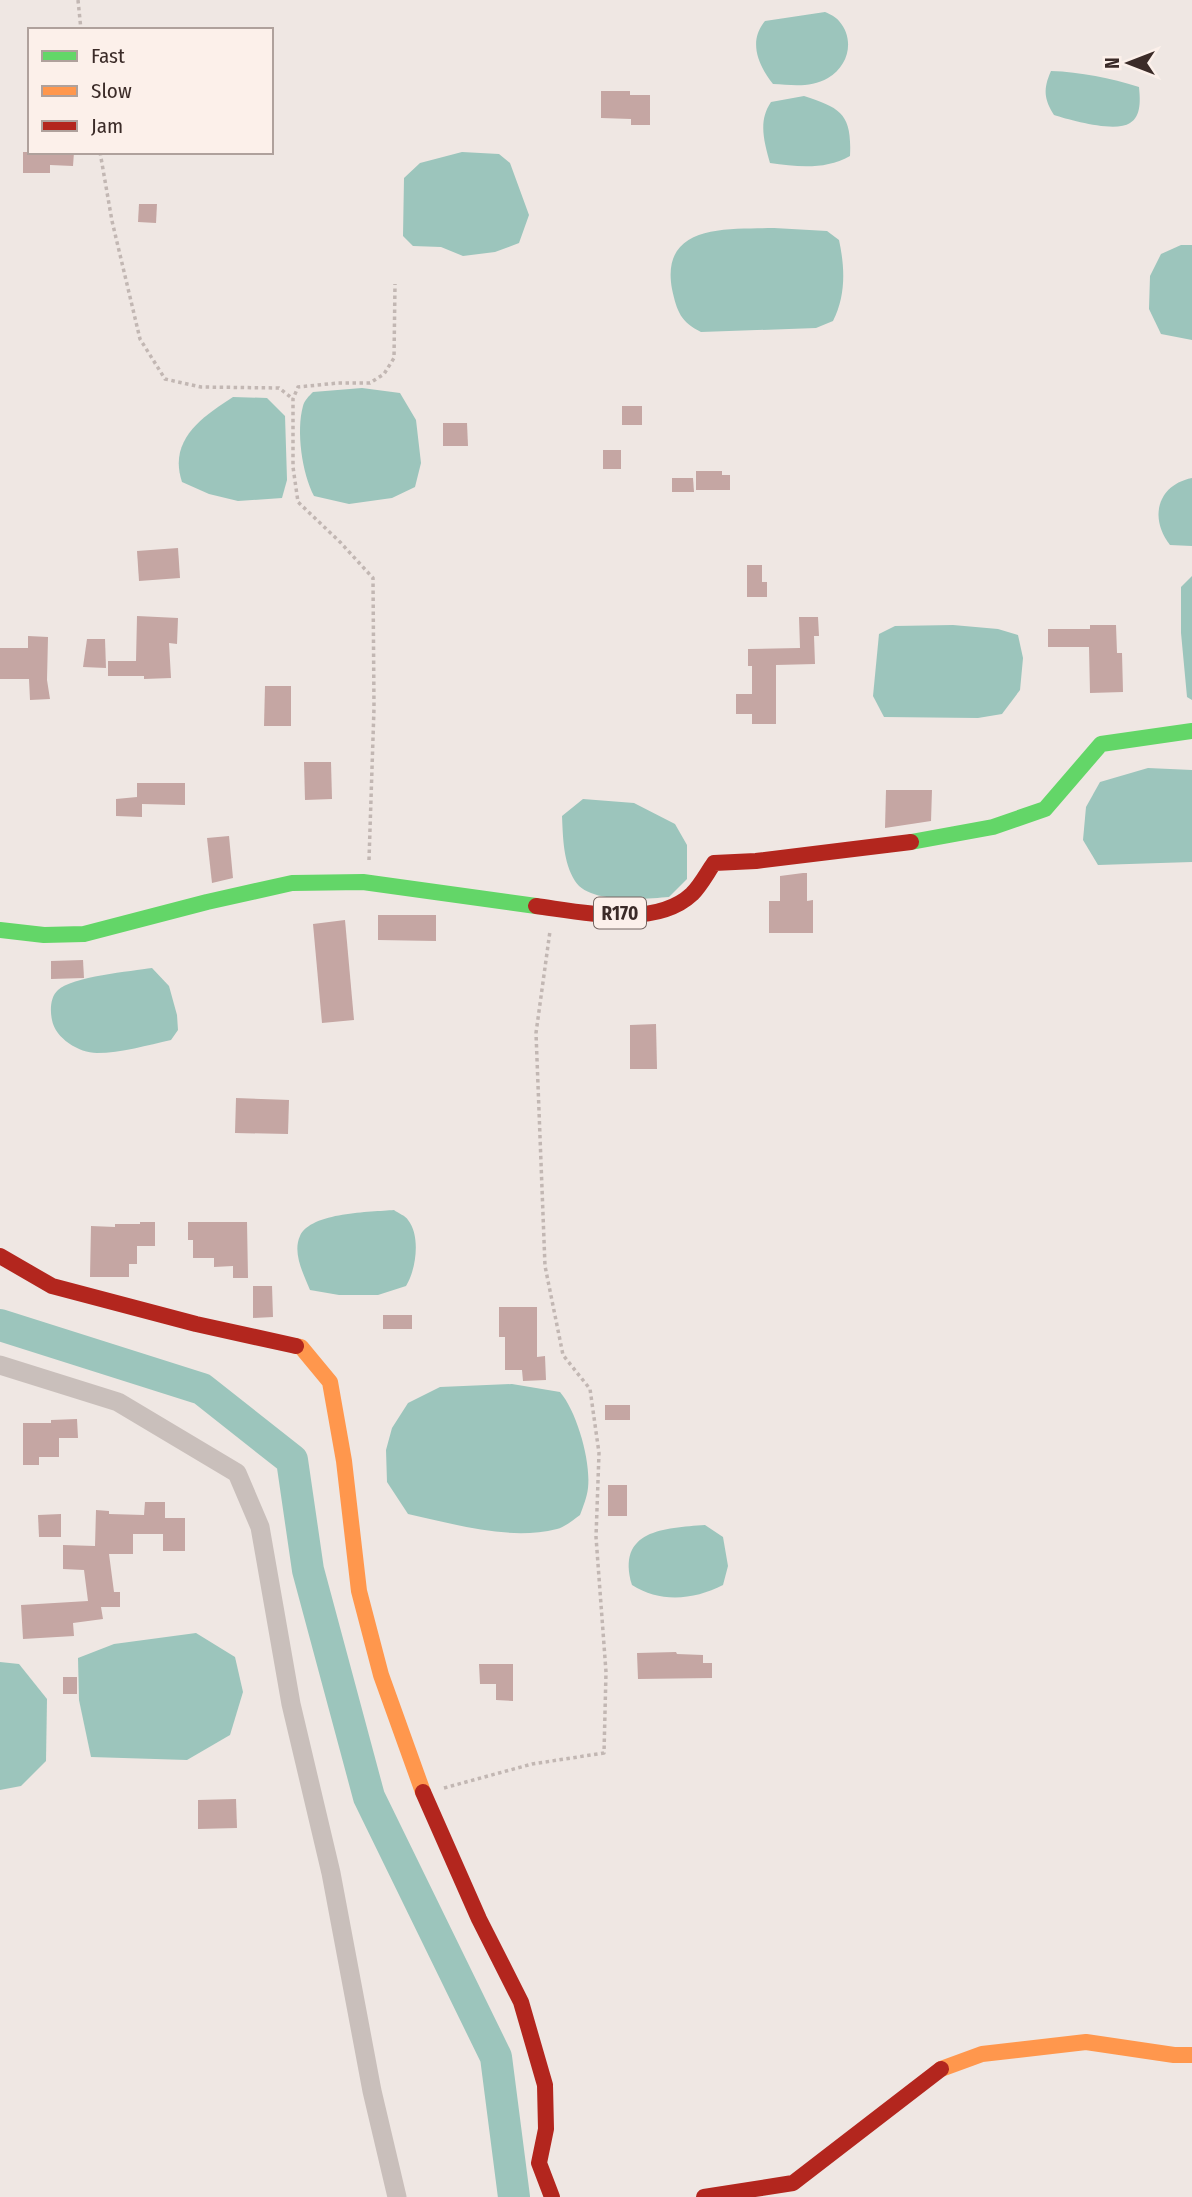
<svg xmlns="http://www.w3.org/2000/svg" width="1192" height="2197" font-family="'Fira Sans Condensed',sans-serif">
	<rect width="100%" height="100%" fill="#efe7e3"/>
	<g fill="#9cc5bc">
		<path d="M 825,12 C 830,14 836,17 839,21 C 855,39 849,66 828,78 C 811,88 792,85 773,84 C 758,65 748,41 765,21 Z"/>
		<path d="M 1051,71 C 1081,72 1110,78 1139,87 C 1140,98 1142,116 1130,123 C 1115,133 1070,120 1054,115 C 1044,99 1043,89 1051,71 Z"/>
		<path d="M 804,96 C 841,108 852,114 850,156 C 825,170 798,167 770,163 C 764,141 758,121 771,102 Z"/>
		<polygon points="462,152 499,154 510,163 529,215 519,243 495,252 463,256 441,247 413,246 403,236 404,178 420,163"/>
		<path d="M 774,228 L 827,231 L 839,240 C 845,268 846,295 833,321 L 816,328 L 701,332 C 681,322 677,312 672,289 C 660,223 728,229 774,228 Z"/>
		<polygon points="1181,245 1192,245 1192,340 1161,334 1149,309 1150,276 1161,254"/>
		<path d="M 362,388 L 400,393 L 416,420 L 421,463 L 415,487 L 392,498 L 349,504 L 314,496 C 302,473 296,431 303,406 C 304,401 309,396 313,392 Z"/>
		<path d="M 233,397 L 267,398 L 285,416 L 287,480 L 282,498 L 238,501 L 209,494 L 182,482 C 168,440 202,417 233,397 Z"/>
		<path d="M 1192,478 L 1192,546 L 1170,545 C 1149,518 1157,485 1192,478 Z"/>
		<polygon points="1192,576 1192,700 1187,697 1181,633 1181,587"/>
		<polygon points="953,625 998,629 1018,635 1023,658 1020,690 1002,714 978,718 884,717 873,696 879,634 895,626"/>
		<polygon points="1148,768 1192,770 1192,862 1098,865 1083,840 1086,807 1100,782"/>
		<path d="M 583,799 L 634,803 L 675,824 L 687,845 L 687,879 L 669,897 C 645,899 589,904 575,881 C 563,862 563,837 562,816 Z"/>
		<path d="M 152,968 L 169,986 L 177,1015 L 178,1030 L 171,1040 C 148,1045 121,1053 97,1053 C 79,1053 55,1038 52,1020 C 50,1011 50,997 58,990 C 71,977 132,971 152,968 Z"/>
		<path d="M 394,1210 C 398,1213 406,1216 408,1220 C 421,1236 416,1270 406,1286 L 378,1295 L 339,1295 L 310,1290 C 304,1275 292,1253 300,1236 C 311,1212 371,1212 394,1210 Z"/>
		<path d="M 512,1384 L 560,1392 C 577,1412 591,1461 588,1488 C 587,1497 583,1507 580,1515 C 573,1520 565,1527 557,1529 C 508,1541 455,1524 408,1514 L 387,1482 L 386,1450 L 392,1428 L 408,1403 L 440,1387 Z"/>
		<path d="M 705,1525 L 723,1537 L 728,1566 L 723,1585 C 694,1600 660,1603 632,1585 C 616,1530 664,1528 705,1525 Z"/>
		<polygon points="196,1633 235,1657 243,1692 230,1735 187,1760 91,1757 79,1700 78,1658 114,1644"/>
		<polygon points="0,1662 19,1664 47,1699 46,1761 21,1786 0,1790"/>
	</g>
	<g fill="none" stroke-linecap="round" stroke-linejoin="round">
		<polyline stroke="#9cc5bc" stroke-width="32" points="0,1325 202,1389 292,1460 308,1570 369,1797 496,2057 514,2197"/>
	</g>
	<g fill="#c5a6a3">
		<polygon points="601,91 630,91 630,95 650,95 650,125 631,125 631,119 601,118"/>
		<polygon points="23,152 74,152 73,166 50,165 50,173 23,173"/>
		<polygon points="139,204 157,204 156,223 138,222"/>
		<rect x="622" y="406" width="20" height="19"/>
		<polygon points="443,423 467,423 468,446 443,446"/>
		<rect x="603" y="450" width="18" height="19"/>
		<polygon points="696,471 722,471 722,475 730,475 730,490 696,490"/>
		<polygon points="672,478 693,478 694,492 672,492"/>
		<polygon points="178,548 180,578 139,581 137,551"/>
		<polygon points="747,565 762,565 762,582 767,582 767,597 747,597"/>
		<polygon points="137,616 178,618 177,644 169,643 171,678 144,679 144,676 108,676 108,661 136,661"/>
		<polygon points="799,617 818,617 819,636 814,636 815,664 776,665 776,724 752,724 752,714 736,714 736,694 752,694 752,666 748,666 748,649 800,648"/>
		<polygon points="1090,625 1116,625 1117,653 1122,653 1123,692 1090,693 1089,647 1048,647 1048,629 1090,629"/>
		<polygon points="28,636 48,637 47,680 50,699 30,700 29,679 0,679 0,648 28,648"/>
		<polygon points="87,639 105,639 106,668 83,667"/>
		<polygon points="265,686 291,686 291,726 264,726"/>
		<polygon points="304,762 331,762 332,799 305,800"/>
		<polygon points="137,783 185,783 185,805 142,804 142,817 116,816 116,799 137,797"/>
		<polygon points="886,790 932,790 931,821 885,828"/>
		<polygon points="229,836 233,878 212,883 207,838"/>
		<polygon points="803,873 807,873 807,901 813,900 813,933 769,933 769,901 780,901 780,876"/>
		<polygon points="378,915 436,915 436,941 378,940"/>
		<polygon points="345,920 354,1020 322,1023 313,924"/>
		<polygon points="83,960 84,978 51,979 51,961"/>
		<polygon points="656,1024 657,1069 630,1069 630,1025"/>
		<polygon points="236,1098 289,1100 288,1134 235,1133"/>
		<polygon points="140,1222 155,1222 155,1246 137,1246 137,1264 129,1264 129,1277 90,1277 91,1226 115,1227 115,1224 140,1224"/>
		<polygon points="188,1222 247,1222 248,1278 233,1278 233,1266 214,1267 214,1258 193,1258 193,1240 188,1240"/>
		<polygon points="253,1286 272,1286 273,1317 253,1318"/>
		<polygon points="499,1307 537,1307 537,1357 545,1356 546,1380 523,1381 522,1370 505,1370 505,1337 499,1337"/>
		<rect x="383" y="1315" width="29" height="14"/>
		<rect x="605" y="1405" width="25" height="15"/>
		<polygon points="77,1419 78,1438 59,1438 59,1457 39,1457 39,1465 23,1465 23,1423 51,1423 51,1420"/>
		<rect x="608" y="1485" width="19" height="31"/>
		<polygon points="145,1502 165,1502 165,1518 185,1518 185,1551 163,1551 163,1534 133,1534 133,1554 109,1554 114,1592 120,1592 120,1607 101,1607 103,1619 73,1623 74,1636 23,1639 21,1605 88,1601 84,1570 63,1569 63,1545 95,1546 96,1510 109,1511 109,1514 144,1515"/>
		<polygon points="61,1514 61,1537 39,1537 38,1515"/>
		<polygon points="676,1652 677,1654 703,1655 703,1663 712,1663 712,1678 638,1679 637,1653"/>
		<polygon points="479,1664 513,1664 513,1701 496,1700 496,1684 480,1684"/>
		<rect x="63" y="1677" width="14" height="17"/>
		<polygon points="236,1799 237,1828 198,1829 198,1800"/>
	</g>
	<g fill="none" stroke-linecap="round" stroke-linejoin="round">
		<g stroke="#c2b7b3" stroke-width="3.5" stroke-dasharray="3.5 3.5" stroke-linecap="butt">
			<polyline points="78,0 81,30"/>
			<polyline points="100,152 112,221 140,339 165,379 201,387 279,388 293,399"/>
			<polyline points="369,860 374,708 373,578 340,542 298,502 293,467 293,399 298,387 338,383 370,383 384,374 394,358 395,284"/>
			<polyline points="444,1788 532,1764 604,1753 606,1672 596,1537 599,1453 590,1389 563,1355 545,1266 536,1033 550,931"/>
		</g>
		<polyline stroke="#c9bfbb" stroke-width="19" points="0,1365 118,1402 237,1473 260,1527 291,1704 331,1873 372,2091 397,2197"/>
		<g stroke="#63d668" stroke-width="16">
			<polyline points="911,842 993,827 1045,809 1101,744 1192,731"/>
			<polyline points="0,930 44,935 84,934 207,902 292,883 363,882 536,906"/>
		</g>
		<g stroke="#ff974d" stroke-width="16">
			<polyline points="296,1346 301,1347 330,1382 344,1461 359,1591 381,1675 423,1792"/>
			<polyline points="941,2069 982,2054 1086,2042 1174,2055 1192,2055"/>
		</g>
		<g stroke="#b3261e" stroke-width="16">
			<path d="M 536,906 C 581,912 655,929 692,894 C 701,885 707,873 714,863 L 756,861 L 911,842"/>
			<polyline points="0,1256 52,1286 196,1324 296,1346"/>
			<polyline points="423,1792 479,1919 521,2002 545,2085 546,2129 539,2163 552,2197"/>
			<polyline points="704,2197 793,2183 941,2069"/>
		</g>
	</g>
	<g text-anchor="middle" dominant-baseline="central" stroke-width="7" stroke-linejoin="round" paint-order="stroke">
		<rect fill="#fcf0ea" stroke="#756662" stroke-width="2" x="594" y="897.5" width="52" height="31" rx="5"/>
		<g font-size="19" font-weight="bold" fill="#3b2b28">
			<text x="620" y="913">R170</text>
		</g>
	</g>
	<rect x="28" y="28" width="245" height="126" fill="#fcf0ea" stroke="#afa19c" stroke-width="2"/>
	<rect x="42" y="51" width="35" height="10" fill="#63d668" stroke="#afa19c" stroke-width="2"/>
	<text x="91" y="63" font-size="21" fill="#3b2b28">Fast</text>
	<rect x="42" y="86" width="35" height="10" fill="#ff974d" stroke="#afa19c" stroke-width="2"/>
	<text x="91" y="98" font-size="21" fill="#3b2b28">Slow</text>
	<rect x="42" y="121" width="35" height="10" fill="#b3261e" stroke="#afa19c" stroke-width="2"/>
	<text x="91" y="133" font-size="21" fill="#3b2b28">Jam</text>
	<g transform="translate(1129 63) rotate(270)" stroke="#fcf0ea" stroke-width="5" paint-order="stroke">
	<path d="M0-5L12 26L0 18L-12 26Z" fill="#3b2b28"/>
	<text y="-10" font-size="19" font-weight="bold" text-anchor="middle" fill="#3b2b28">N</text>
	</g>
</svg>
